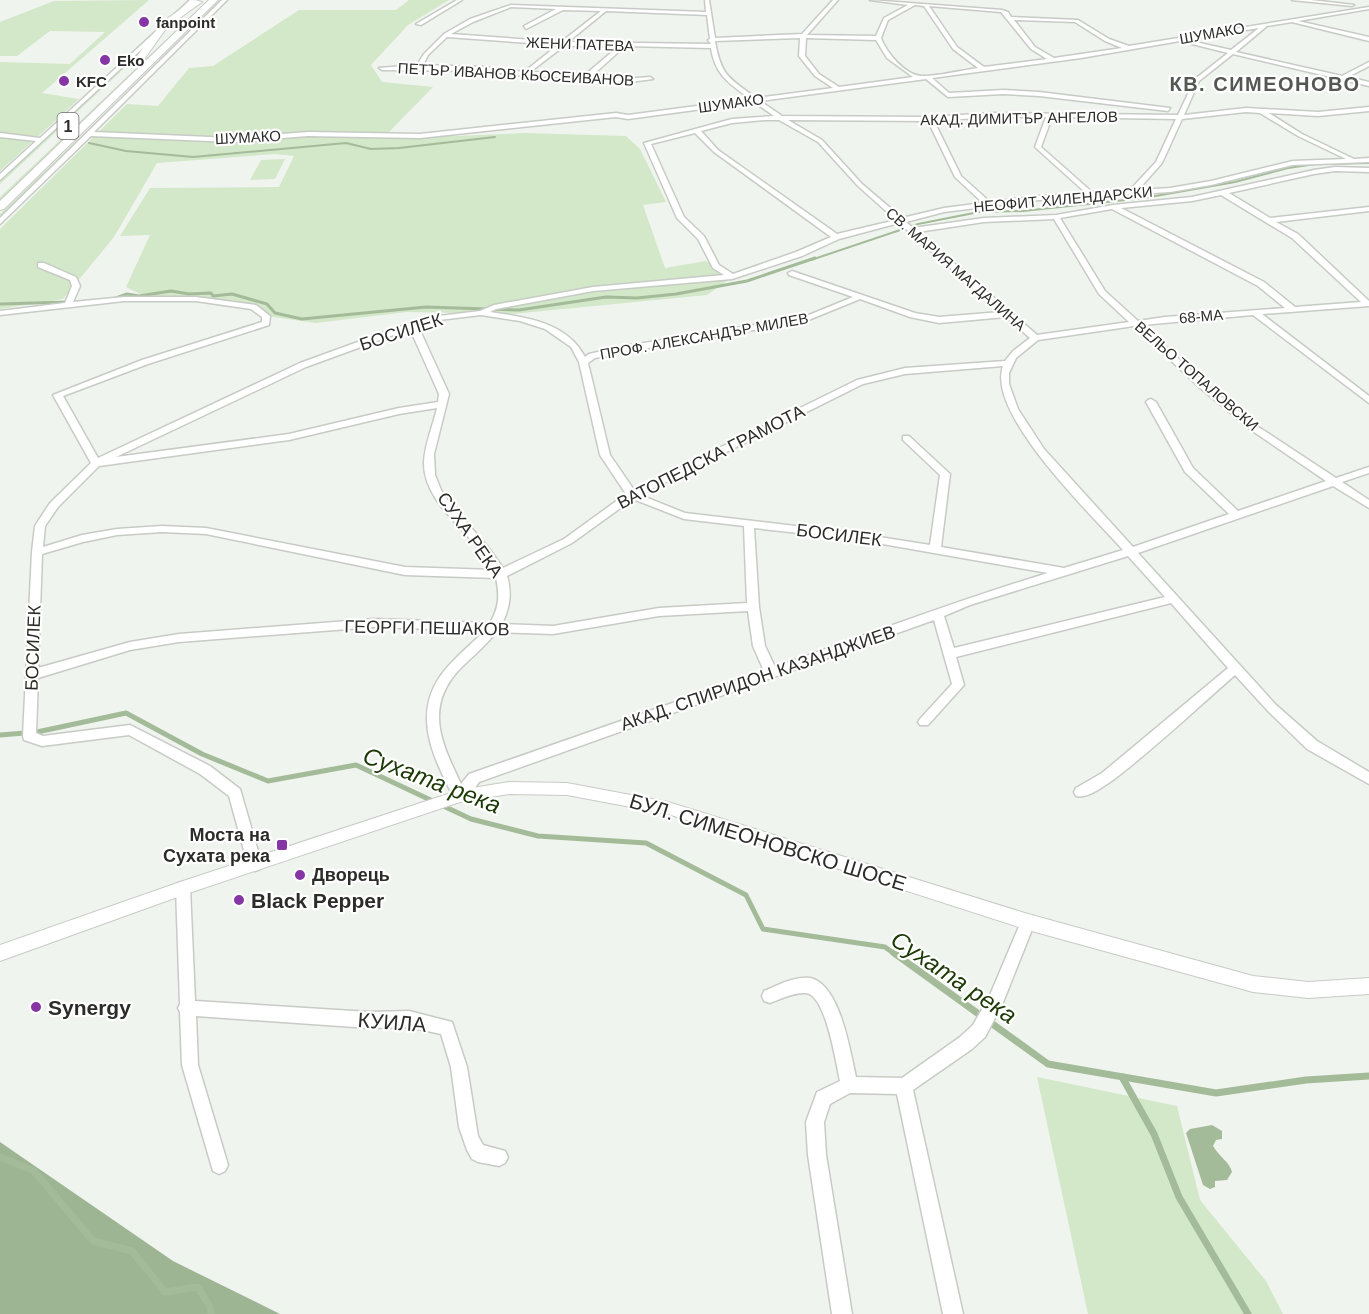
<svg xmlns="http://www.w3.org/2000/svg" width="1369" height="1314" font-family="Helvetica,sans-serif">
	<rect width="100%" height="100%" fill="#f0f4ee"/>
	<g fill="#d3e7c9">
		<polygon points="149,0 42,93 79,99 0,171 0,62 70,64 105,32 50,31 17,56 0,56 0,22 54,1"/>
		<polygon points="208,0 210,0 0,200 0,197"/>
		<polygon points="409,0 449,0 408,25 371,65 382,82 433,87 388,133 457,136 524,133 626,136 640,149 666,202 643,205 665,268 706,261 734,276 707,295 512,314 407,312 316,323 266,316 253,307 224,301 148,298 126,287 150,235 120,236 150,188 279,187 294,156 275,154 157,163 114,237 63,299 0,309 0,229 127,104 158,106 189,68 213,66 299,10 396,10"/>
		<polygon points="143,50 132,61 0,184 0,181"/>
		<polygon points="170,51 0,217 0,214"/>
		<polygon points="285,159 275,179 250,180 261,160"/>
		<polygon points="1037,1077 1177,1106 1200,1200 1266,1281 1283,1314 1088,1314"/>
	</g>
	<polygon fill="#9eb593" points="0,1142 173,1261 280,1314 0,1314"/>
	<path fill="#a4bb99" d="M 1212,1125 L 1222,1131 L 1222,1139 L 1216,1140 L 1213,1146 C 1220,1158 1229,1161 1232,1172 L 1227,1180 L 1215,1181 L 1215,1187 L 1210,1189 L 1203,1185 L 1186,1133 L 1190,1129 Z"/>
	<g fill="none" stroke-linecap="round" stroke-linejoin="round">
		<g stroke="#a4bb99" stroke-width="2">
			<polyline points="89,143 126,151 193,157 346,143 371,149 399,148 495,137"/>
			<polyline points="811,260 918,224 979,212 1023,211 1144,198 1235,182 1288,168 1316,164 1369,163"/>
		</g>
		<g stroke="#a4bb99" stroke-width="3">
			<polyline points="116,298 127,294 139,296 171,291 189,294 211,293 213,296 232,294 267,304 275,313 302,319 426,307 519,310 606,297 637,298 676,294 747,281 815,258"/>
			<polyline points="0,304 69,302"/>
		</g>
		<polyline stroke="#a4bb99" stroke-width="5" points="0,735 37,732 126,713 202,754 268,781 356,765 471,819 538,836 646,843 746,895 763,929 885,947 896,955"/>
		<g stroke="#a4bb99" stroke-width="7">
			<polyline points="894,953 1048,1064 1216,1093 1306,1080 1369,1076"/>
			<polyline points="1122,1077 1154,1134 1179,1197 1248,1314"/>
			<polyline points="0,1157 34,1171 93,1241 132,1251 165,1292 198,1287 210,1307 211,1314"/>
		</g>
		<g stroke="#c7cbc5" stroke-width="3">
			<g id="minor">
				<polygon points="190,0 195,0 0,180 0,174 36,141 0,137 0,133 40,138"/>
				<path d="M 222,0 L 227,0 L 94,132 L 233,138 L 308,132 L 420,134 L 616,113 L 628,115 L 750,99 C 729,83 715,75 711,48 L 625,46 L 593,75 L 612,75 L 623,79 L 650,77 L 653,79 L 622,83 L 611,79 L 525,76 L 485,71 L 382,70 L 379,68 L 417,65 L 424,54 L 444,34 L 470,19 L 511,5 L 706,12 L 705,0 L 709,0 L 715,38 L 802,34 L 833,0 L 838,0 L 807,35 L 876,36 L 884,18 L 908,5 L 870,0 L 1002,10 L 1008,12 L 1011,17 L 1078,20 L 1109,39 L 1129,46 L 1369,7 L 1369,9 L 1298,21 L 1369,37 L 1369,41 L 1292,22 L 1267,26 L 1236,52 L 1342,76 L 1369,62 L 1369,66 L 1348,77 L 1369,82 L 1369,86 L 1233,54 L 1199,81 L 1184,115 L 1246,108 L 1318,112 L 1369,107 L 1369,111 L 1318,116 L 1269,113 L 1302,134 L 1354,159 L 1369,158 L 1369,162 L 1293,165 L 1211,185 L 1170,192 L 1039,200 L 944,212 L 906,222 L 913,228 L 984,218 L 1056,215 L 1113,205 L 1192,197 L 1314,170 L 1335,167 L 1369,168 L 1369,172 L 1335,171 L 1314,174 L 1229,193 L 1270,218 L 1369,207 L 1369,211 L 1276,222 L 1298,234 L 1369,301 L 1369,306 L 1262,314 L 1369,396 L 1369,403 L 1253,315 L 1142,325 L 1205,383 L 1257,426 L 1336,478 L 1369,467 L 1369,473 L 1342,482 L 1369,500 L 1369,508 L 1333,486 L 1138,553 L 1276,705 L 1317,741 L 1369,772 L 1369,784 L 1307,749 L 1268,711 L 1235,675 C 1195,710 1155,748 1113,780 C 1104,786 1087,799 1076,796 L 1074,792 L 1076,788 L 1102,773 L 1228,668 L 1171,603 L 956,657 L 964,685 L 928,725 L 920,725 L 918,722 L 920,719 L 952,684 L 934,620 L 479,782 C 473,790 467,804 455,800 C 436,762 412,719 439,678 C 451,660 469,647 484,631 L 374,627 L 179,642 L 130,650 L 38,678 L 36,733 L 43,736 L 130,725 L 210,766 L 240,789 L 262,865 L 260,869 L 255,871 L 250,869 L 248,865 L 229,796 L 200,774 L 129,735 L 42,746 L 24,740 L 23,736 L 32,552 L 35,526 L 50,503 L 91,463 L 53,395 L 142,360 L 262,322 L 262,317 L 251,309 L 196,301 L 124,301 L 0,315 L 0,311 L 65,303 L 72,286 L 70,280 L 38,267 L 38,263 L 44,263 L 76,277 L 80,286 L 73,302 L 124,297 L 196,297 L 256,305 L 270,316 L 269,325 L 148,364 L 63,396 L 98,458 L 300,363 L 410,323 L 439,316 L 480,311 L 494,305 L 593,287 L 724,275 L 713,268 L 698,239 L 677,218 L 644,143 L 732,119 L 774,116 L 754,102 L 628,119 L 616,117 L 420,138 L 308,136 L 233,142 L 91,136 L 0,224 L 0,218 ZM 915,5 L 924,6 L 953,49 L 978,68 C 962,70 936,77 921,76 C 905,75 886,52 881,38 L 888,20 ZM 929,6 L 1001,12 L 1031,49 L 1047,59 L 984,67 L 957,47 ZM 511,7 L 556,9 L 524,26 L 526,29 L 563,10 L 601,11 L 561,42 L 451,34 L 473,22 ZM 606,11 L 707,15 L 710,39 L 708,40 L 711,44 L 568,42 ZM 1014,20 L 1075,22 L 1105,41 L 1122,48 L 1054,58 L 1035,47 ZM 1259,28 L 1231,50 L 1186,40 ZM 447,37 L 558,45 L 524,72 L 485,67 L 423,65 L 428,55 ZM 800,38 L 799,56 L 815,76 L 833,88 L 756,98 C 729,78 721,76 715,41 ZM 806,38 L 876,40 L 887,58 L 913,77 L 839,87 L 819,74 L 805,56 ZM 1180,41 L 1228,53 L 1195,79 L 1178,115 L 991,113 L 930,117 L 782,116 L 760,101 L 926,79 L 948,97 L 1003,94 L 1039,96 L 1168,111 L 1170,108 L 1039,92 L 1003,90 L 949,93 L 932,78 L 1081,58 ZM 564,46 L 619,46 L 586,74 L 530,72 ZM 1246,112 L 1260,113 L 1298,136 L 1346,159 L 1293,161 L 1211,181 L 1170,188 L 1138,190 L 1162,163 L 1182,119 ZM 991,117 L 1046,117 L 1035,147 L 1086,193 L 1039,196 L 990,202 L 961,176 L 934,121 ZM 1052,117 L 1176,119 L 1156,162 L 1130,190 L 1093,193 L 1041,147 ZM 765,120 L 779,120 L 818,142 L 858,186 L 896,220 L 837,234 L 718,150 L 701,131 L 732,123 ZM 788,120 L 928,121 L 955,177 L 983,203 L 944,208 L 902,218 L 862,184 L 822,140 ZM 695,133 L 714,152 L 831,237 L 796,252 L 733,274 L 719,265 L 704,236 L 684,217 L 651,144 ZM 1221,195 L 1292,238 L 1361,302 L 1295,307 L 1264,282 L 1121,208 L 1192,201 ZM 1112,209 L 1258,286 L 1285,308 L 1165,317 L 1138,321 L 1105,291 L 1060,218 ZM 1054,219 L 1099,294 L 1129,322 L 1037,335 L 918,232 L 984,222 ZM 899,223 L 1001,312 L 939,317 L 915,313 L 792,271 L 788,273 L 789,275 L 853,297 L 804,317 L 619,347 L 589,354 L 585,357 C 567,322 525,317 490,312 L 496,309 L 593,291 L 732,279 L 802,256 L 839,239 ZM 860,299 L 910,317 L 939,323 L 1006,317 L 1030,338 L 1013,351 L 1005,361 L 905,368 L 857,380 L 634,490 L 610,455 L 588,363 L 595,358 L 619,353 L 806,321 ZM 481,315 L 520,321 L 545,329 L 571,347 L 579,362 L 600,455 L 626,494 L 564,539 L 503,568 L 487,546 L 449,502 L 441,490 L 435,475 L 434,454 L 449,394 L 418,326 L 439,320 ZM 1134,326 L 1199,387 L 1251,430 L 1326,481 L 1238,511 L 1193,468 L 1156,402 L 1151,399 L 1148,400 L 1146,402 L 1185,472 L 1229,514 L 1133,547 L 1044,449 L 1018,409 L 1009,384 L 1009,373 L 1016,358 L 1038,340 ZM 410,329 L 439,394 L 438,402 L 399,408 L 289,434 L 116,457 L 306,367 ZM 1003,366 C 986,414 1092,515 1123,550 L 1064,568 L 941,547 L 950,474 L 909,436 L 903,436 L 903,440 L 940,475 L 930,545 L 854,533 L 685,513 L 640,495 L 863,384 L 905,374 ZM 437,408 C 433,426 425,443 424,462 C 423,505 475,534 493,570 L 405,567 L 206,528 L 162,526 L 117,529 L 82,535 L 43,547 L 45,526 L 58,507 L 99,466 L 289,440 L 399,414 ZM 633,499 L 684,519 L 744,526 L 747,603 L 659,608 L 553,626 L 502,624 C 510,607 512,593 507,576 L 572,543 ZM 754,528 L 854,539 L 1048,573 C 956,601 866,635 775,667 L 765,646 L 759,607 ZM 162,532 L 206,534 L 405,575 L 496,578 C 500,595 499,608 490,623 L 374,619 L 179,634 L 130,642 L 38,668 L 42,554 L 83,542 L 117,535 ZM 1128,556 L 1165,597 L 954,648 L 944,616 L 970,605 ZM 748,611 L 753,646 L 764,671 L 469,774 L 461,784 C 443,746 424,710 457,672 C 470,658 485,647 496,632 L 553,634 L 659,616 Z"/>
				<polygon points="457,0 462,0 421,25 416,24"/>
				<polygon points="1292,0 1311,0 1354,5 1352,6"/>
				<polygon points="183,882 188,883 190,888 195,1001 369,1012 409,1011 452,1022 467,1067 478,1136 483,1145 505,1151 508,1157 505,1163 499,1166 478,1162 472,1159 467,1150 459,1127 451,1067 441,1034 409,1027 369,1028 196,1016 198,1065 228,1165 225,1171 219,1174 213,1171 182,1065 180,1012 178,1008 180,1004 176,888 178,883"/>
				<path d="M 1028,915 L 1033,917 L 1035,922 L 1002,1005 L 985,1037 L 972,1049 L 913,1090 L 963,1314 L 943,1314 L 897,1094 L 850,1093 L 830,1104 L 824,1122 L 826,1155 L 852,1314 L 832,1314 L 808,1155 L 806,1122 L 817,1092 L 840,1081 C 836,1063 826,995 806,993 C 794,992 780,999 770,1003 L 764,1001 L 762,996 L 764,991 C 778,985 795,976 810,978 C 840,984 850,1051 856,1077 L 902,1078 L 960,1037 L 973,1025 L 990,995 L 1023,917 Z"/>
			</g>
		</g>
		<g stroke="#c7cbc5" stroke-width="2">
			<polygon id="tertiary" points="509,782 567,783 668,802 1028,914 1253,976 1308,982 1369,978 1369,994 1308,998 1253,992 1028,930 668,814 567,795 509,794 460,802 183,895 0,961 0,945 183,881 460,790"/>
		</g>
		<g stroke="#c7cbc5" stroke-width="2">
			<g id="trunk">
				<polygon points="195,0 202,2 174,22 168,22 168,18"/>
				<polygon points="209,0 218,0 4,209 0,210 0,201"/>
				<polygon points="158,28 165,30 140,65 134,65 132,63"/>
			</g>
		</g>
		<use href="#minor" fill="#fff" fill-rule="evenodd"/>
		<use href="#tertiary" fill="#fff" fill-rule="evenodd"/>
		<use href="#trunk" fill="#fff" fill-rule="evenodd"/>
	</g>
	<g fill="#8635a5" stroke="#fff" stroke-width="2">
		<circle cx="144" cy="22" r="6"/>
		<circle cx="105" cy="60" r="6"/>
		<circle cx="64" cy="81" r="6"/>
		<rect x="276" y="839" width="12" height="12" rx="3"/>
		<circle cx="300" cy="875" r="6"/>
		<circle cx="239" cy="900" r="6"/>
		<circle cx="36" cy="1007" r="6"/>
	</g>
	<g text-anchor="middle" dominant-baseline="central" stroke-width="4.5" stroke-linejoin="round" paint-order="stroke">
		<g font-size="15" font-weight="bold" fill="#2c2d2b" stroke="#fff" text-anchor="start">
			<text x="156" y="22">fanpoint</text>
			<text x="117" y="60">Eko</text>
			<text x="76" y="81">KFC</text>
		</g>
		<g font-size="15" fill="#2c2d2b" stroke="#fff">
			<text transform="translate(1212 33) rotate(-10)">ШУМАКО</text>
			<text transform="translate(580 44) rotate(2)">ЖЕНИ ПАТЕВА</text>
			<text transform="translate(516 74) rotate(3)">ПЕТЪР ИВАНОВ КЬОСЕИВАНОВ</text>
			<text transform="translate(731 103) rotate(-8)">ШУМАКО</text>
			<text transform="translate(1019 118) rotate(-1)">АКАД. ДИМИТЪР АНГЕЛОВ</text>
			<text transform="translate(248 137) rotate(-3)">ШУМАКО</text>
			<text transform="translate(1063 199) rotate(-5)">НЕОФИТ ХИЛЕНДАРСКИ</text>
			<text transform="translate(956 269) rotate(41)">СВ. МАРИЯ МАГДАЛИНА</text>
			<text transform="translate(1201 316) rotate(-5)">68-МА</text>
			<text transform="translate(704 336) rotate(-10)">ПРОФ. АЛЕКСАНДЪР МИЛЕВ</text>
			<text transform="translate(1197 376) rotate(41)">ВЕЛЬО ТОПАЛОВСКИ</text>
		</g>
		<rect fill="#fff" stroke="#6b6c6b" stroke-width="1.5" x="57.5" y="113" width="21" height="26" rx="4.5"/>
		<g font-size="16" font-weight="bold" fill="#2c2d2b">
			<text x="68" y="126">1</text>
		</g>
		<g font-size="18" fill="#2c2d2b" stroke="#fff">
			<text transform="translate(401 332) rotate(-18)">БОСИЛЕК</text>
			<text transform="translate(711 457) rotate(-27)">ВАТОПЕДСКА ГРАМОТА</text>
			<text transform="translate(470 535) rotate(55)">СУХА РЕКА</text>
			<text transform="translate(839 535) rotate(7)">БОСИЛЕК</text>
			<text transform="translate(427 628) rotate(1)">ГЕОРГИ ПЕШАКОВ</text>
			<text transform="translate(33 648) rotate(-88)">БОСИЛЕК</text>
			<text transform="translate(758 678) rotate(-19)">АКАД. СПИРИДОН КАЗАНДЖИЕВ</text>
		</g>
		<g font-size="18" font-weight="bold" fill="#2c2d2b" stroke="#fff" text-anchor="end">
			<text x="270" y="835">Моста на<tspan x="270" dy="21">Сухата река</tspan></text>
			<text x="312" y="875" text-anchor="start">Дворець</text>
		</g>
		<g font-size="20" font-weight="bold" letter-spacing="1.5" fill="#545752" stroke="#fff">
			<text x="1265" y="84">КВ. СИМЕОНОВО</text>
		</g>
		<g font-size="21" fill="#2c2d2b" stroke="#fff">
			<text transform="translate(768 842) rotate(17)">БУЛ. СИМЕОНОВСКО ШОСЕ</text>
			<text transform="translate(392 1022) rotate(4)">КУИЛА</text>
		</g>
		<g font-size="21" font-weight="bold" fill="#2c2d2b" stroke="#fff" text-anchor="start">
			<text x="251" y="900">Black Pepper</text>
			<text x="48" y="1007">Synergy</text>
		</g>
		<g font-size="24" font-style="italic" fill="#1b3905" stroke="#fff">
			<text transform="translate(432 780) rotate(21)">Сухата река</text>
			<text transform="translate(954 977) rotate(34)">Сухата река</text>
		</g>
	</g>
</svg>
